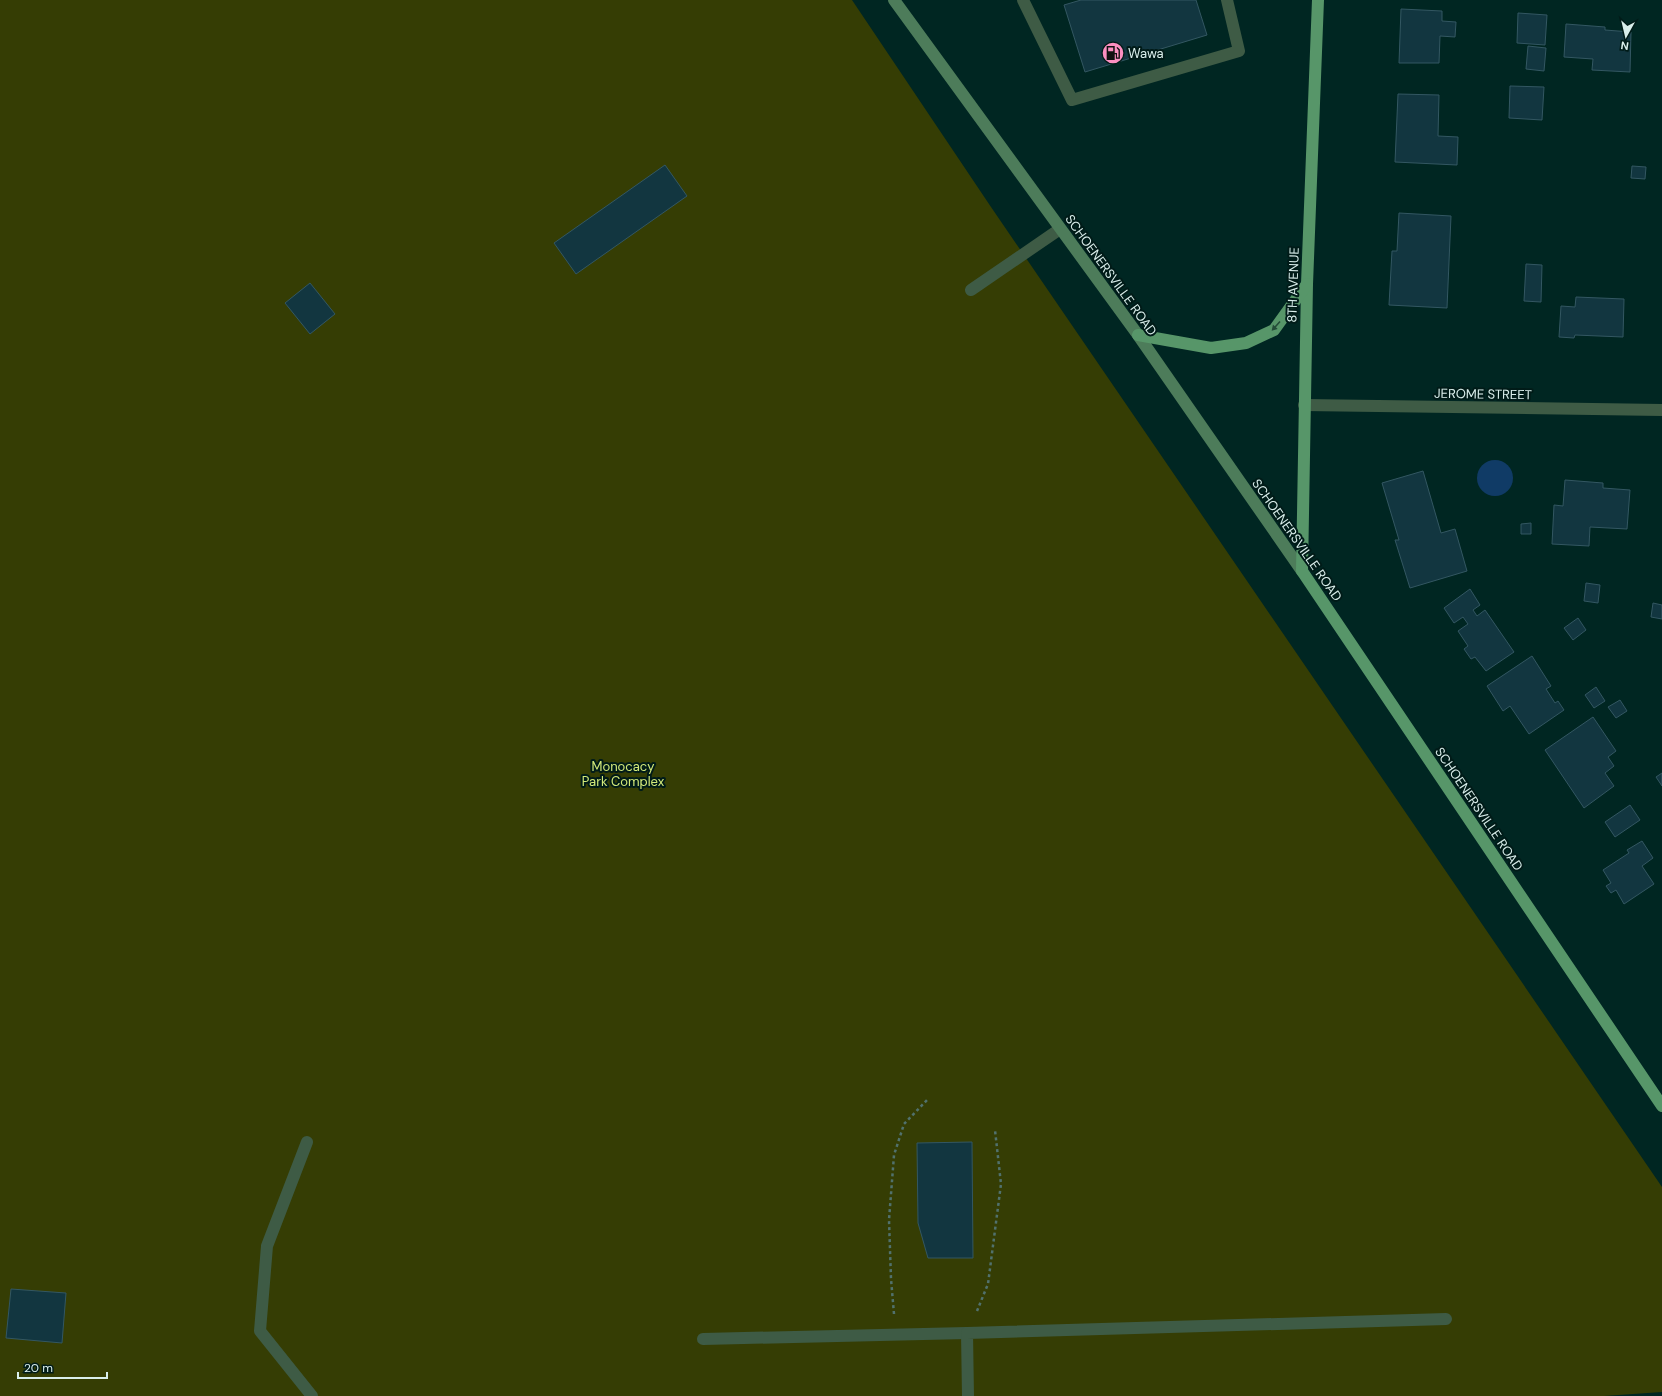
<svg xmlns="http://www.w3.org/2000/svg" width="1662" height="1396" font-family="'DM Sans',sans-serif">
	<rect width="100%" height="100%" fill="#002622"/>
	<polygon fill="#353d04" points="0,0 852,0 991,207 1662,1187 1662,1392 1604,1396 0,1396"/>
	<circle fill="#103b66" cx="1495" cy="478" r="18"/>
	<g fill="#123640" stroke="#335762">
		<polygon points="1081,0 1196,0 1207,35 1085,72 1064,5"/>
		<polygon points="1401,9 1442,11 1442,21 1456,22 1455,37 1440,36 1439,63 1399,63"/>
		<polygon points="1518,13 1547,15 1545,45 1517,43"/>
		<polygon points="1566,24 1605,27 1605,30 1631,32 1630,72 1592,70 1593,59 1564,57"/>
		<polygon points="1528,46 1546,48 1544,71 1526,69"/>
		<polygon points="1510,86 1544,87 1542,120 1509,118"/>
		<polygon points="1398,94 1439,95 1438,136 1458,137 1457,165 1395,162"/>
		<polygon points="665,165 687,196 576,274 554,243"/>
		<polygon points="1632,166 1646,167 1645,179 1631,178"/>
		<polygon points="1399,213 1451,216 1447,308 1389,305 1392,251 1397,251"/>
		<polygon points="1526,264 1542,265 1541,302 1524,301"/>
		<polygon points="310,283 335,314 310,334 285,303"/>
		<polygon points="1576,297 1624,299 1623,337 1575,335 1574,338 1559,337 1561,306 1575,307"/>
		<polygon points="1423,471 1441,533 1455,529 1467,571 1410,588 1395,540 1399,540 1382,483"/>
		<polygon points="1565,480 1603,483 1603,488 1630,490 1627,529 1590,527 1589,546 1552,544 1554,505 1563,506"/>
		<polygon points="1531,523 1531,534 1521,534 1521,524"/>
		<polygon points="1586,583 1600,585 1598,603 1584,601"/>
		<polygon points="1470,589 1480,605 1473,610 1477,616 1485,610 1514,652 1486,671 1475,657 1471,659 1464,649 1468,646 1458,631 1468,624 1463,617 1454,623 1444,608"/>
		<polygon points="1653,603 1662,605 1662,619 1651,617"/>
		<polygon points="1578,618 1586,630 1573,640 1564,628"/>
		<polygon points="1532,656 1551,686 1546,689 1555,703 1558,701 1564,710 1529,734 1510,706 1503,711 1487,686"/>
		<polygon points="1596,687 1605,701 1594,708 1585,695"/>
		<polygon points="1620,700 1627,711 1616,718 1608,707"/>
		<polygon points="1593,717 1616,751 1608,757 1614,766 1605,773 1614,786 1584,808 1545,750"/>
		<polygon points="1662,773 1662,786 1656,777"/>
		<polygon points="1630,805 1640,820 1615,837 1605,822"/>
		<polygon points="1642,841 1653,858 1642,866 1654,884 1624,904 1616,890 1611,893 1606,886 1611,883 1603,870 1629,853 1627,850"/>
		<polygon points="972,1142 973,1258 928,1258 918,1223 917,1143"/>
		<polygon points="11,1289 66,1293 62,1343 6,1338"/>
	</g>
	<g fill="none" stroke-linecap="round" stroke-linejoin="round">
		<g stroke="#51716d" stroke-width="2.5" stroke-dasharray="3 3" stroke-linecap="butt">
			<polyline points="977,1311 988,1284 1001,1184 995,1130"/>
			<polyline points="894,1314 891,1279 889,1220 894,1155 904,1124 929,1098"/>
		</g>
		<g stroke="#3e5b45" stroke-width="12">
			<polyline points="1023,0 1072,100 1239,51 1227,0"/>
			<polyline points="971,290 1060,229"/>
			<polyline points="307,1142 267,1246 260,1331 312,1396"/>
			<polyline points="703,1339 967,1333"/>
			<polyline points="968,1396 967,1333 1446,1319"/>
		</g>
		<polyline stroke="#3e5b45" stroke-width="12" points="1304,405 1662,410"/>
		<polyline stroke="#4d7c5a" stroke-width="12" points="894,0 1138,335 1302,571"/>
		<g stroke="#579669" stroke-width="12">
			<polyline points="1318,0 1307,284 1302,571 1662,1106"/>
			<polyline points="1138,335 1211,348 1246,343 1274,330 1307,284"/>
		</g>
	</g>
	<defs><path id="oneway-solid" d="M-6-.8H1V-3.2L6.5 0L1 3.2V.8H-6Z"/></defs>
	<use fill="#234c38" href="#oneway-solid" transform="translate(1276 326) rotate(132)"/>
	<defs>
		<g id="fuel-disc" transform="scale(1.15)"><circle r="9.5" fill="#fc8fc1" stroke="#001b18"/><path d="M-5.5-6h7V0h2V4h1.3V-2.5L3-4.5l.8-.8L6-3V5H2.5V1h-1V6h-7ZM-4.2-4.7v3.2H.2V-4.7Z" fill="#111"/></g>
	</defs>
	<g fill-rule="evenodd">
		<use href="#fuel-disc" x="1113" y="53"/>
	</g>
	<g text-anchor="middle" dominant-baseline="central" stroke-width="4" stroke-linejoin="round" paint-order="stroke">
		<g font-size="13" fill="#d9eeeb" stroke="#001b18" text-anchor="start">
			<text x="1128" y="53">Wawa</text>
		</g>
		<g font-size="13" fill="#d9eeeb" stroke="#001b18">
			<text transform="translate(1111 275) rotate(54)">SCHOENERSVILLE ROAD</text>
			<text transform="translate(1293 285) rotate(-88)">8TH AVENUE</text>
			<text transform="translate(1483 394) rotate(1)">JEROME STREET</text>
			<text transform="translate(1297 540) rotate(55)">SCHOENERSVILLE ROAD</text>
			<text transform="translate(1479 809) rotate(56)">SCHOENERSVILLE ROAD</text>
		</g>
		<g font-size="13" fill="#d3ea7a" stroke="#001b18">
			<text x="623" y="766">Monocacy<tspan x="623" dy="15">Park Complex</tspan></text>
		</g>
	</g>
	<g transform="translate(1626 36) rotate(188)" stroke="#001b18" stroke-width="3" paint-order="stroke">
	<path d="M0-3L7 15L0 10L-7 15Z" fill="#d9eeeb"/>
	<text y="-6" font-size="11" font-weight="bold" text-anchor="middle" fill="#d9eeeb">N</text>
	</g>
	<path d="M18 1372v6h89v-6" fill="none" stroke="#d9eeeb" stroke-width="2"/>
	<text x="24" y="1372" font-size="12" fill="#d9eeeb" stroke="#001b18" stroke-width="3" paint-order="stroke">20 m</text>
</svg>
